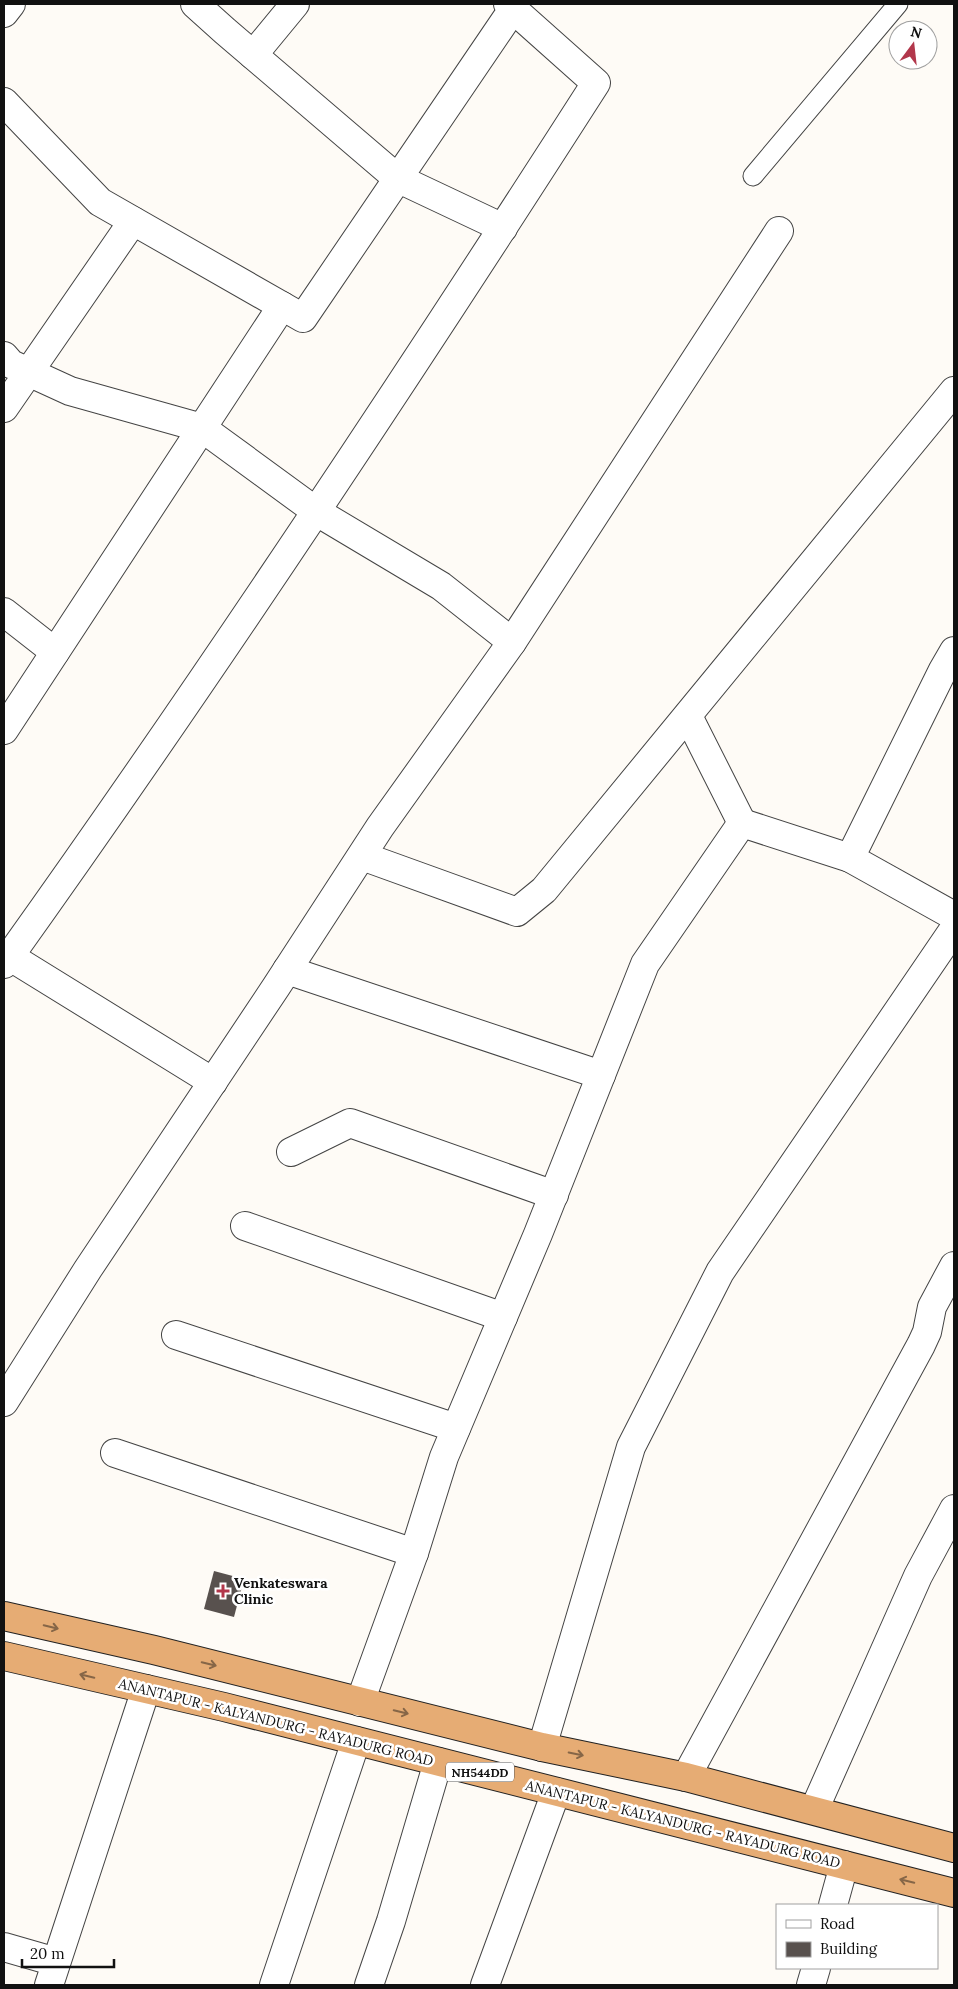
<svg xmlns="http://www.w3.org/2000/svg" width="958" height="1989" font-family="Lora,serif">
	<rect width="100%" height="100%" fill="#fefbf6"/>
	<polygon fill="#58514e" points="214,1571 244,1579 234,1617 204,1609"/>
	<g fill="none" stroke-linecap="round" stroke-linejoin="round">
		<g stroke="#444" stroke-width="21">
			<polyline id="service" points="753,176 898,4"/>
		</g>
		<g stroke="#444" stroke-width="30">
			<g id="minor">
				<polyline points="195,4 225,31 397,178 503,228"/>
				<polyline points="4,13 11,4"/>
				<polyline points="253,55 295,4"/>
				<polyline points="4,102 100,202 303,318 513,9 508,4"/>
				<polyline points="4,356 11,364 70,391 202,428 317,512 441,586 512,642 380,827 276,987 88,1269 4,1402"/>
				<polyline points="4,408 133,221"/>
				<polyline points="4,612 55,652"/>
				<polyline points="512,642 779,231"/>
				<polyline points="954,651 943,670 850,858 954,916"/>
				<polyline points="688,716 742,823"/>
				<polyline points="4,730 282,306"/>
				<polyline points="362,856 517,912 544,890 954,391"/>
				<polyline points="9,956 213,1082"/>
				<path d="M 4,964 C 210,676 405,381 596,83 L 513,9"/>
				<polyline points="287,970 601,1075"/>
				<polyline points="291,1152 350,1123 554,1195"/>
				<polyline points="245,1226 503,1317"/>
				<polyline points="176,1335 456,1428"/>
				<polyline points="115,1453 414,1553"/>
				<polyline points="360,1702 414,1553 444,1457 538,1234 645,964 742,823 850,858"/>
				<polyline points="542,1747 631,1447 720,1272 954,929"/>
				<polyline points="686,1777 921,1345 927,1332 932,1307 954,1266"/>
				<polyline points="814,1810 918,1576 954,1509"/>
				<polyline points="833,1905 844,1865"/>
				<polyline points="4,1947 56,1962"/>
				<polyline points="49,1985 146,1689"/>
				<polyline points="274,1985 356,1741"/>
				<polyline points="369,1985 391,1921 438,1762"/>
				<polyline points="485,1985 556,1792"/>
				<polyline points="811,1985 816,1968"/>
			</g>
		</g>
		<g stroke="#222" stroke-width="30">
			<g id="trunk">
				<polyline points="4,1616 154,1650 542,1747 686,1777 954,1848"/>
				<polyline points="4,1656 224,1707 954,1893"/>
			</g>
		</g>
		<use href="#service" stroke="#fff" stroke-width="19"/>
		<use href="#minor" stroke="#fff" stroke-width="28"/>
		<use href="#trunk" stroke="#e6ac74" stroke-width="28"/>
	</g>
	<defs><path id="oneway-shaft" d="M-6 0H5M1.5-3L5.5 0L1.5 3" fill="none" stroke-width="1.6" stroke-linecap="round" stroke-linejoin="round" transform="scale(1.25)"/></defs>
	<g stroke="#866647">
		<use href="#oneway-shaft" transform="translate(51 1627) rotate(13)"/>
		<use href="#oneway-shaft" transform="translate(209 1664) rotate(14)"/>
		<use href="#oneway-shaft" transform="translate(87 1676) rotate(-167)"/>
		<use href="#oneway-shaft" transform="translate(401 1712) rotate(14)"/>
		<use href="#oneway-shaft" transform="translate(576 1754) rotate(12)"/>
		<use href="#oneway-shaft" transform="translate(907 1881) rotate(-166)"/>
	</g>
	<path fill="#b2374b" stroke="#fff" stroke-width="2" d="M220.5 1583.5h5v5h5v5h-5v5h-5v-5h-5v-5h5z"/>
	<g text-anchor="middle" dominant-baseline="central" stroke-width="5" stroke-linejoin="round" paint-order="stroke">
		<rect fill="#fff" stroke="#585858" stroke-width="1" x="446" y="1762.5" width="68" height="19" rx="4"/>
		<g font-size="12" font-weight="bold" fill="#111">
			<text x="480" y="1772">NH544DD</text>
		</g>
		<g font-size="14" font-weight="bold" fill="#111" stroke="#fff" text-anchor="start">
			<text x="234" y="1583">Venkateswara<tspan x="234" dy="16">Clinic</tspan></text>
		</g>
		<g font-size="14" fill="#111" stroke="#fff">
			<text transform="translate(276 1722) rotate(14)">ANANTAPUR - KALYANDURG - RAYADURG ROAD</text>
			<text transform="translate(683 1824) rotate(14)">ANANTAPUR - KALYANDURG - RAYADURG ROAD</text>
		</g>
	</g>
	<rect width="958" height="1989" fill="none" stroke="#111111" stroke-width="10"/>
	<rect x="776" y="1904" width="162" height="65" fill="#ffffff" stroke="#a0a0a0"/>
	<rect x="786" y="1920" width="25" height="8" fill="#ffffff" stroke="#a0a0a0"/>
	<text x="820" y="1929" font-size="15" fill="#111111">Road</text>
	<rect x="786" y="1942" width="25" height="15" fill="#58514e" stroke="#a0a0a0"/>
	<text x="820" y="1954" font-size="15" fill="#111111">Building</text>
	<g transform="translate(913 45) rotate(15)"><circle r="24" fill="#ffffff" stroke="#a0a0a0"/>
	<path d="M0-4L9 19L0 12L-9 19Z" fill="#b2374b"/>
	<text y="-8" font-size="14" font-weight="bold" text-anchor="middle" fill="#111111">N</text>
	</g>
	<path d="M22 1959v8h92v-8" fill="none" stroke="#111111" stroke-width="2.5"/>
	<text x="30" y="1959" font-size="15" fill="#111111" stroke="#ffffff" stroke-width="4" paint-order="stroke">20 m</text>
</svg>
